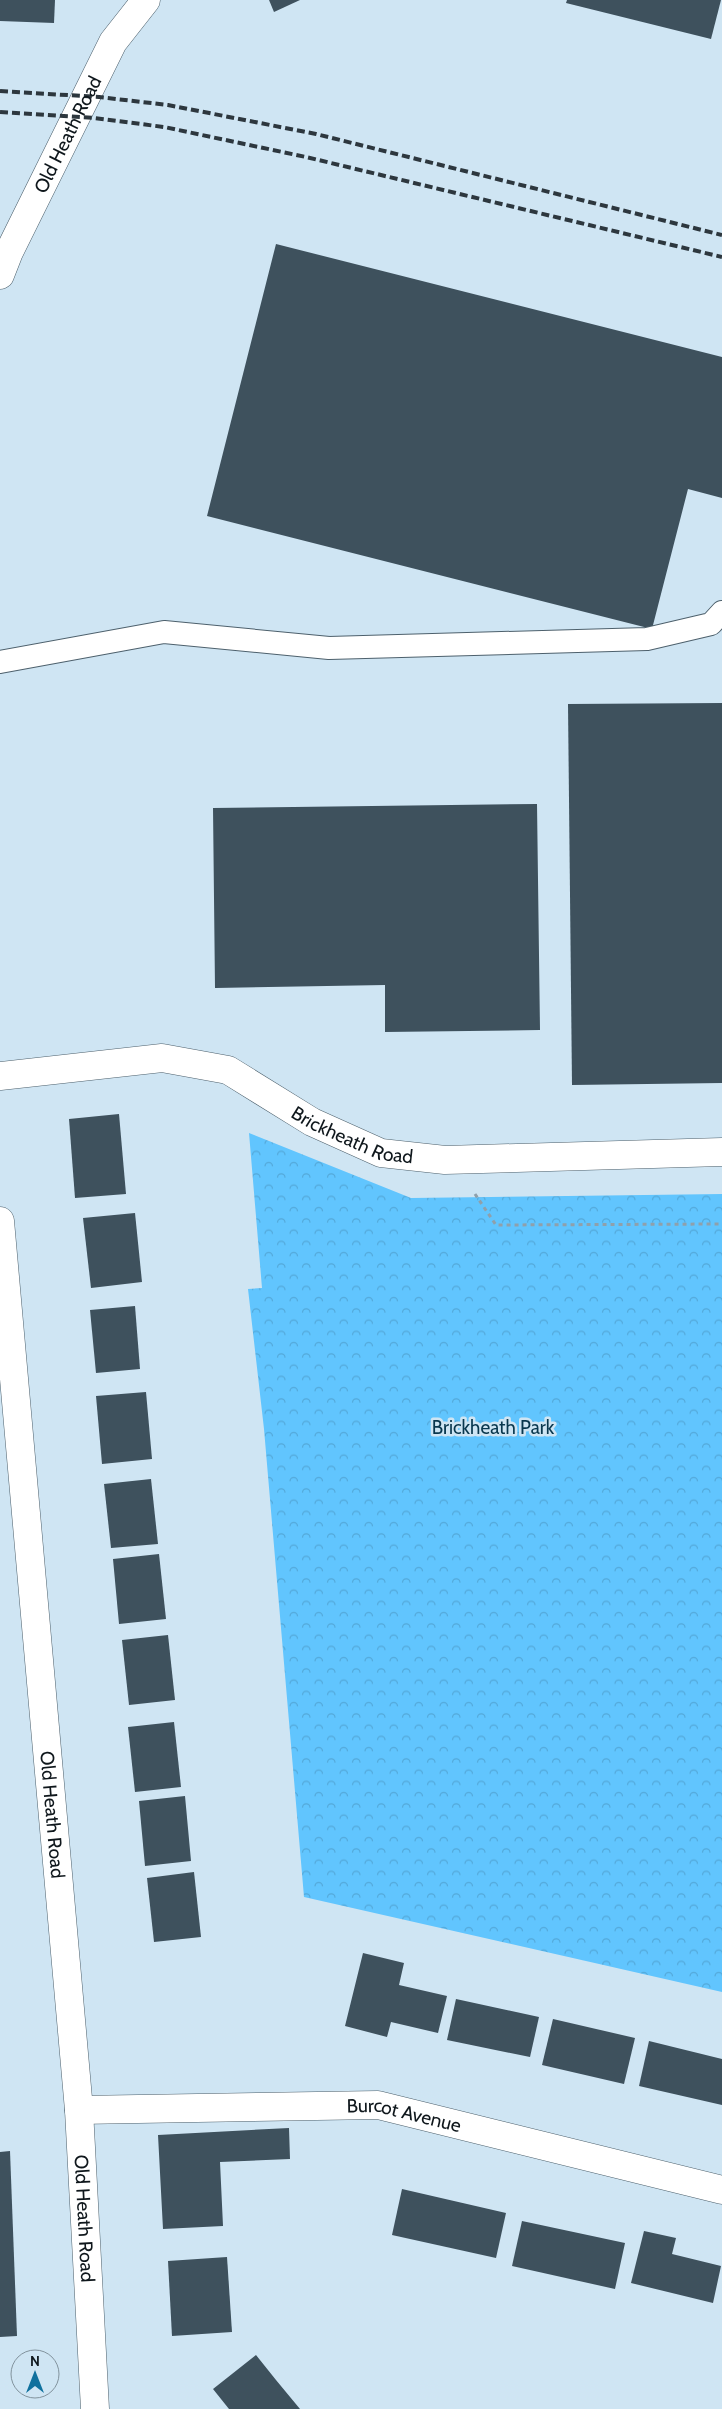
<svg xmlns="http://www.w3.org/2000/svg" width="722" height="2409" font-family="Cabin,sans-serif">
	<defs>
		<pattern id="park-crowns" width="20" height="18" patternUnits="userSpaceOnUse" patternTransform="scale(1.25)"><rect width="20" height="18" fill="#61c5fe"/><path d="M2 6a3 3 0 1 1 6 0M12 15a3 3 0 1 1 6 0" fill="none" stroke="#53a8d9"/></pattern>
	</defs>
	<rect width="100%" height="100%" fill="#cfe5f3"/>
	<polygon fill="url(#park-crowns)" points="249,1133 411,1198 722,1194 722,1992 304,1897 264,1429 248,1289 262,1288"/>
	<g fill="#3e515d">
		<polygon points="0,0 55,0 54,23 0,21"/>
		<polygon points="269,0 300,0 274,12"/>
		<polygon points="567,0 721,0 711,39 566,3"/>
		<polygon points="276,244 722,357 722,498 688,489 652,629 207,516"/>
		<polygon points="722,703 722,1083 572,1085 568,704"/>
		<polygon points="537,804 540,1030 385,1032 385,985 215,988 213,808"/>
		<polygon points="119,1114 126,1194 75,1198 69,1119"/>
		<polygon points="135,1213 142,1282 91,1288 83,1218"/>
		<polygon points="135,1306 140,1369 96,1373 90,1310"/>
		<polygon points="146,1392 152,1459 102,1464 96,1396"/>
		<polygon points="151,1479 158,1544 111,1548 104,1484"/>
		<polygon points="159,1554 166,1619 119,1624 113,1559"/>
		<polygon points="168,1635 175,1700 129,1705 122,1640"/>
		<polygon points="174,1722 181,1787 135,1792 128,1727"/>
		<polygon points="185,1796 191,1861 145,1866 139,1801"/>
		<polygon points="194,1872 201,1937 154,1942 147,1878"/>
		<polygon points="363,1953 404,1963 399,1985 447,1996 438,2033 391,2022 387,2037 345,2026"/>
		<polygon points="456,1999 539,2017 530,2057 447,2040"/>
		<polygon points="553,2019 635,2038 624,2084 542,2065"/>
		<polygon points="649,2041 722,2059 722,2105 639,2086"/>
		<polygon points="289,2128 290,2159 220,2162 223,2226 163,2229 158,2135"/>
		<polygon points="10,2151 17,2336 0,2337 0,2152"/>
		<polygon points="402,2189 506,2213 496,2258 392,2235"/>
		<polygon points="522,2221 625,2243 615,2289 512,2266"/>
		<polygon points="644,2231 676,2238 672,2254 721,2266 713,2303 631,2283"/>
		<polygon points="227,2257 232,2332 172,2336 168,2261"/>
		<polygon points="256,2355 276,2380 300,2409 229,2409 213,2389"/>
	</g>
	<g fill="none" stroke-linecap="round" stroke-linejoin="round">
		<g stroke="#4d606c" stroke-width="24">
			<polyline id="service" points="0,662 164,632 329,648 647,639 711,624 722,612"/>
		</g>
		<g stroke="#4d606c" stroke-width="29">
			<g id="minor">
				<path id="s1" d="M 0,275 L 9,252 L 113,42 L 146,0"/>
				<path id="s2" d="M 0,1076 L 162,1058 L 228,1070 L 312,1122 L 381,1153 L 445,1160 L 722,1152"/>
				<path id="s3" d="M 0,1221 L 79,2110 L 95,2409"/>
				<path id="s4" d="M 79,2110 L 378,2105 L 722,2190"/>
			</g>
		</g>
		<polyline stroke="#8fa0ab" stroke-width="3" stroke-dasharray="4 4" stroke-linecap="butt" points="475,1194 496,1225 722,1224"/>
		<use href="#service" stroke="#fff" stroke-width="22"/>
		<use href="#minor" stroke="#fff" stroke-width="28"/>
		<g stroke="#2d373e" stroke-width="4" stroke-dasharray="8 4" stroke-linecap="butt">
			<polyline points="0,91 99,97 168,105 316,134 722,235"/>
			<polyline points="0,112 94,118 164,127 306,157 722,257"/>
		</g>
	</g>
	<g text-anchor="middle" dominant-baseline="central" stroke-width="5" stroke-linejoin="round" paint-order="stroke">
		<g font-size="19" fill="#0f171c" stroke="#cfe5f3">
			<text stroke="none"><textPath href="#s1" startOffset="156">Old Heath Road</textPath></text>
			<text stroke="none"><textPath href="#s2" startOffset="372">Brickheath Road</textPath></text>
			<text stroke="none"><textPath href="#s3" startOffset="596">Old Heath Road</textPath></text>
			<text stroke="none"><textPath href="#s4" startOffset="326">Burcot Avenue</textPath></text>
			<text stroke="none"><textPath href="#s3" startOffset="1001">Old Heath Road</textPath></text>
		</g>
		<g font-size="19" fill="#09374e" stroke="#cfe5f3">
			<text x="493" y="1427">Brickheath Park</text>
		</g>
	</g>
	<g transform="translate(35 2374)"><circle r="24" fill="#cfe5f3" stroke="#82939d"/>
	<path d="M0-4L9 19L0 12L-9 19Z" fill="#10719e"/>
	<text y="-8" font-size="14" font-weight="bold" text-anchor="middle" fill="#0f171c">N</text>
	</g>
</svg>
